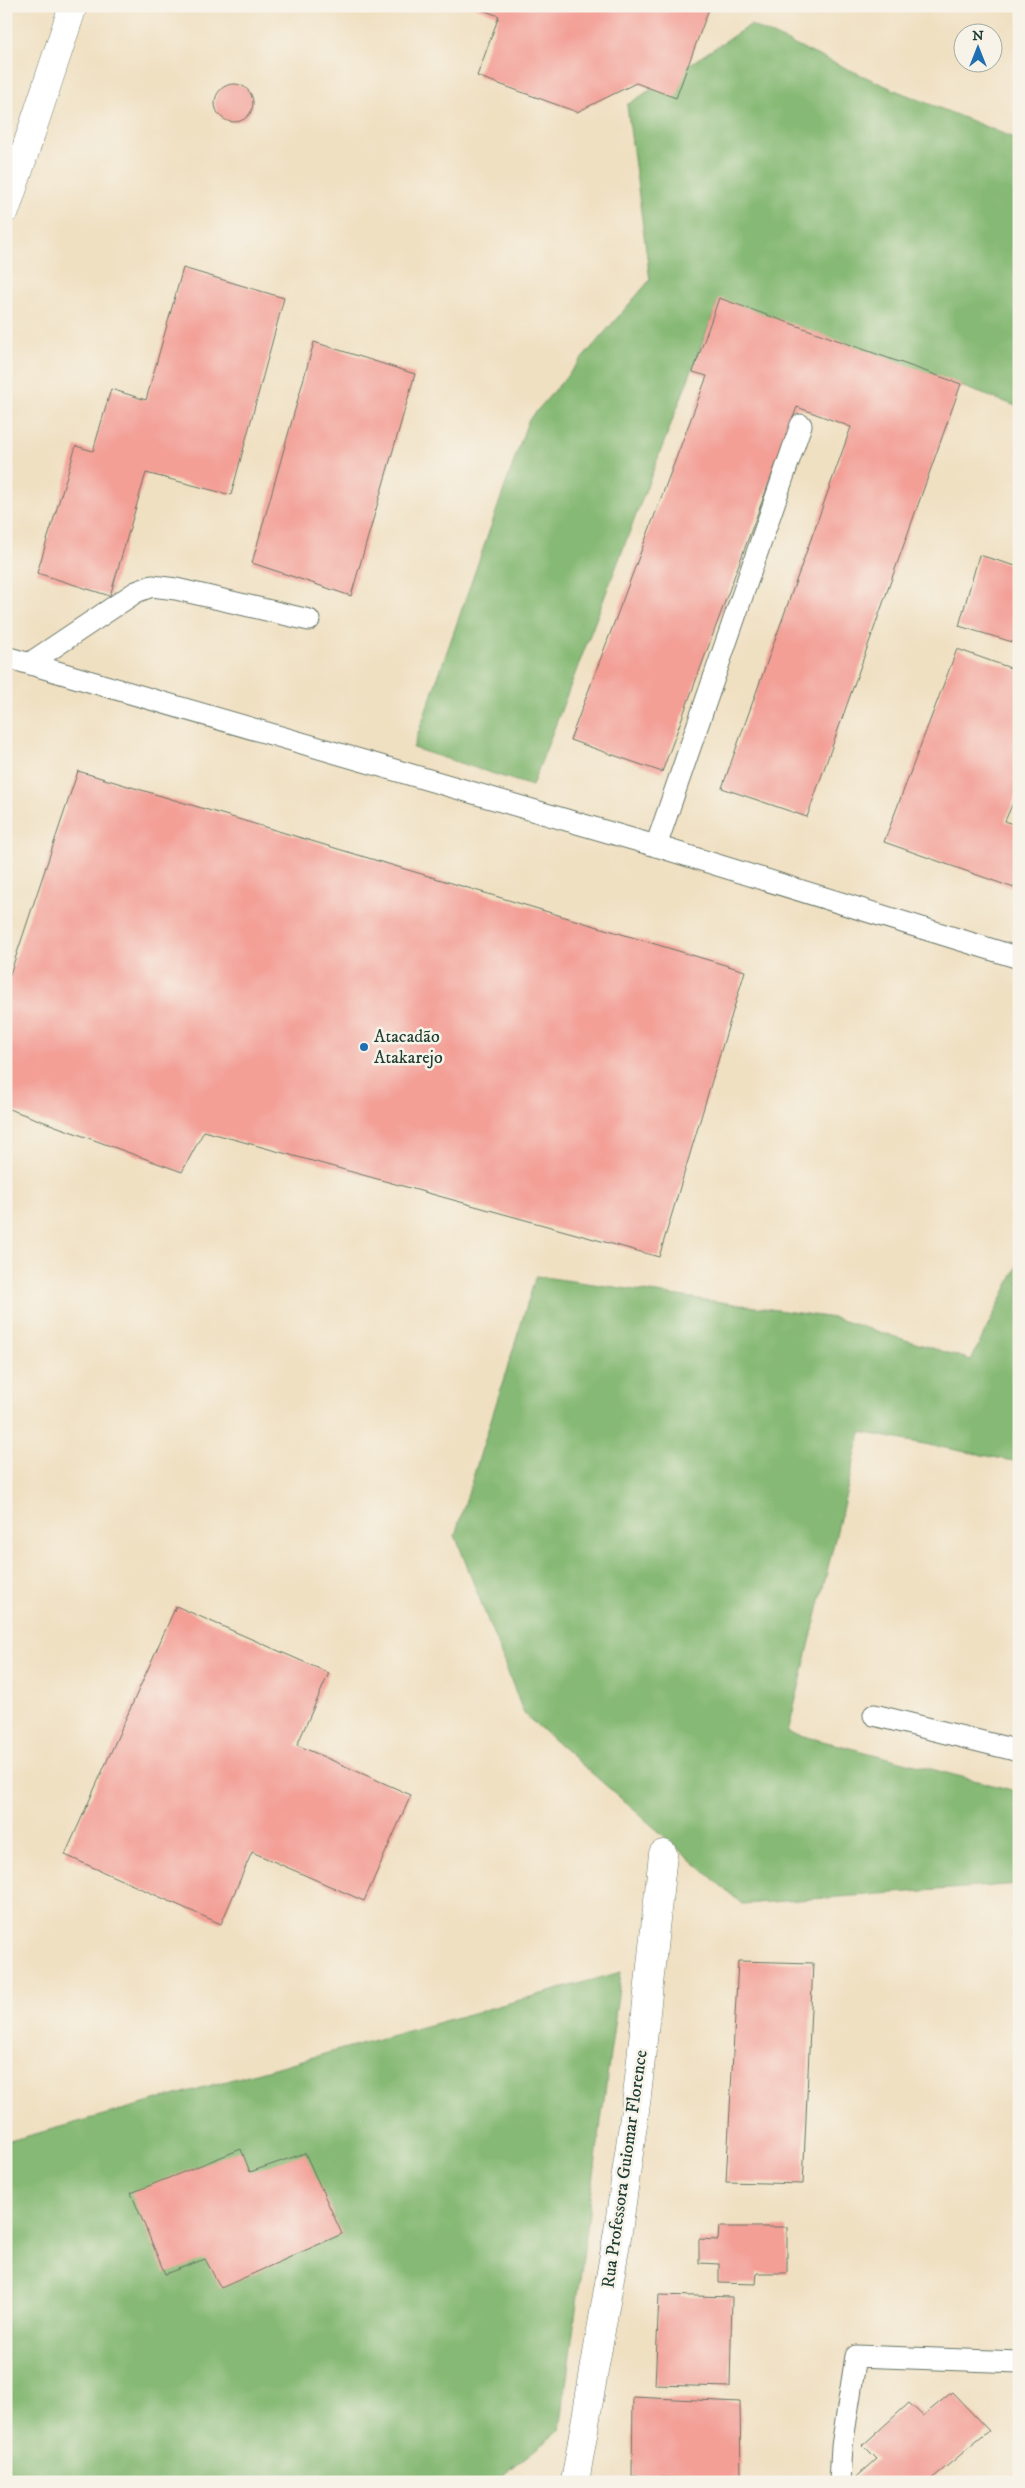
<svg xmlns="http://www.w3.org/2000/svg" width="1025" height="2488" font-family="'IM FELL DW Pica',serif">
	<rect width="100%" height="100%" fill="#f7f3e8"/>
	<filter id="ink" filterUnits="userSpaceOnUse"><feTurbulence type="fractalNoise" baseFrequency=".02" numOctaves="2"/><feDisplacementMap in="SourceGraphic" scale="10" xChannelSelector="R" yChannelSelector="G"/><feConvolveMatrix kernelMatrix="1 2 1 2 8 2 1 2 1" color-interpolation-filters="sRGB"/></filter>
	<filter id="wash" filterUnits="userSpaceOnUse"><feTurbulence type="fractalNoise" baseFrequency=".0096" numOctaves="4" result="noise"/><feDisplacementMap in="SourceGraphic" scale="20" xChannelSelector="R" yChannelSelector="G"/><feGaussianBlur stdDeviation="1.12" result="paint"/><feColorMatrix in="noise" values="0 0 0 0 0 0 0 0 0 0 0 0 0 0 0 0 0 1.4 0 .05"/><feComposite in="paint" operator="in"/></filter>
	<g filter="url(#wash)">
		<rect width="100%" height="100%" fill="#f0e0c2"/>
		<g fill="#86b974" stroke="#527b54">
			<polygon points="750,25 897,91 1019,140 1019,407 719,299 532,786 413,748 528,421 650,280 627,105"/>
			<polygon points="1019,1263 1019,1462 861,1432 788,1732 1016,1791 1019,1802 1019,1884 742,1904 524,1714 455,1535 536,1276 834,1318 971,1360"/>
			<polygon points="621,1972 560,2430 494,2482 6,2482 6,2142"/>
		</g>
		<g id="blocks">
			<g fill="#f39f96">
				<polygon points="472,6 710,6 676,98 636,83 577,112 477,76 499,16"/>
				<circle cx="234" cy="103" r="19"/>
				<polygon points="183,268 284,298 231,495 146,473 110,596 37,573 76,446 93,451 111,389 146,400"/>
				<polygon points="719,298 961,384 807,817 722,788 851,427 797,407 662,772 570,740 707,376 693,372"/>
				<polygon points="314,342 415,374 351,596 252,563"/>
				<polygon points="979,555 1019,567 1019,644 959,626"/>
				<polygon points="957,649 1019,671 1019,789 1005,821 1019,827 1019,876 1014,888 884,842"/>
				<polygon points="78,771 745,971 659,1257 204,1131 182,1172 6,1108 6,986"/>
				<polygon points="176,1606 329,1673 297,1745 411,1795 364,1901 252,1852 221,1924 65,1855"/>
				<polygon points="738,1961 813,1963 803,2184 726,2182"/>
				<polygon points="241,2149 250,2172 305,2153 342,2234 221,2288 205,2259 165,2274 131,2193"/>
				<polygon points="719,2227 787,2227 787,2273 757,2273 756,2284 719,2283 719,2264 699,2263 699,2239 718,2240"/>
				<polygon points="659,2295 732,2297 730,2387 655,2385"/>
				<polygon points="952,2392 989,2431 928,2482 851,2482 877,2459 863,2445 909,2403 923,2416"/>
				<polygon points="633,2397 740,2402 741,2481 632,2476"/>
			</g>
		</g>
	</g>
	<g filter="url(#ink)">
		<use href="#blocks" fill-opacity="0" stroke="#687666" stroke-width="1"/>
		<g fill="none" stroke-linecap="round" stroke-linejoin="round">
			<g stroke="#687666" stroke-width="23">
				<g id="service">
					<polyline points="6,657 656,846 1019,958"/>
					<polyline points="30,663 136,592 152,586 176,589 309,620"/>
					<polyline points="656,846 801,425"/>
					<polyline points="874,1715 1019,1751"/>
					<polyline points="840,2482 842,2446 856,2356 1019,2362"/>
				</g>
			</g>
			<g stroke="#687666" stroke-width="29">
				<polyline id="minor" points="575,2482 618,2231 637,2096 663,1854"/>
			</g>
			<g stroke="#687666" stroke-width="29">
				<polyline id="secondary" points="6,209 73,6"/>
			</g>
			<use href="#service" stroke="#fff" stroke-width="21"/>
			<use href="#minor" stroke="#fff" stroke-width="28"/>
			<use href="#secondary" stroke="#fff" stroke-width="28"/>
		</g>
	</g>
	<circle fill="#1f6fb2" stroke="#f7f3e8" stroke-width="2" cx="364" cy="1047" r="5"/>
	<g text-anchor="middle" dominant-baseline="central" stroke-width="5" stroke-linejoin="round" paint-order="stroke">
		<g font-size="18" fill="#1f3d34" stroke="#f7f3e8" text-anchor="start">
			<text x="374" y="1037">Atacadão<tspan x="374" dy="21">Atakarejo</tspan></text>
		</g>
		<g font-size="18" fill="#1f3d34" stroke="#f7f3e8">
			<text transform="translate(625 2169) rotate(-82)">Rua Professora Guiomar Florence</text>
		</g>
	</g>
	<rect width="1025" height="2488" fill="none" stroke="#f7f3e8" stroke-width="25"/>
	<g transform="translate(978 48)"><circle r="24" fill="#f7f3e8" stroke="#a1aaa0"/>
	<path d="M0-4L9 19L0 12L-9 19Z" fill="#1f6fb2"/>
	<text y="-8" font-size="14" font-weight="bold" text-anchor="middle" fill="#1f3d34">N</text>
	</g>
</svg>
